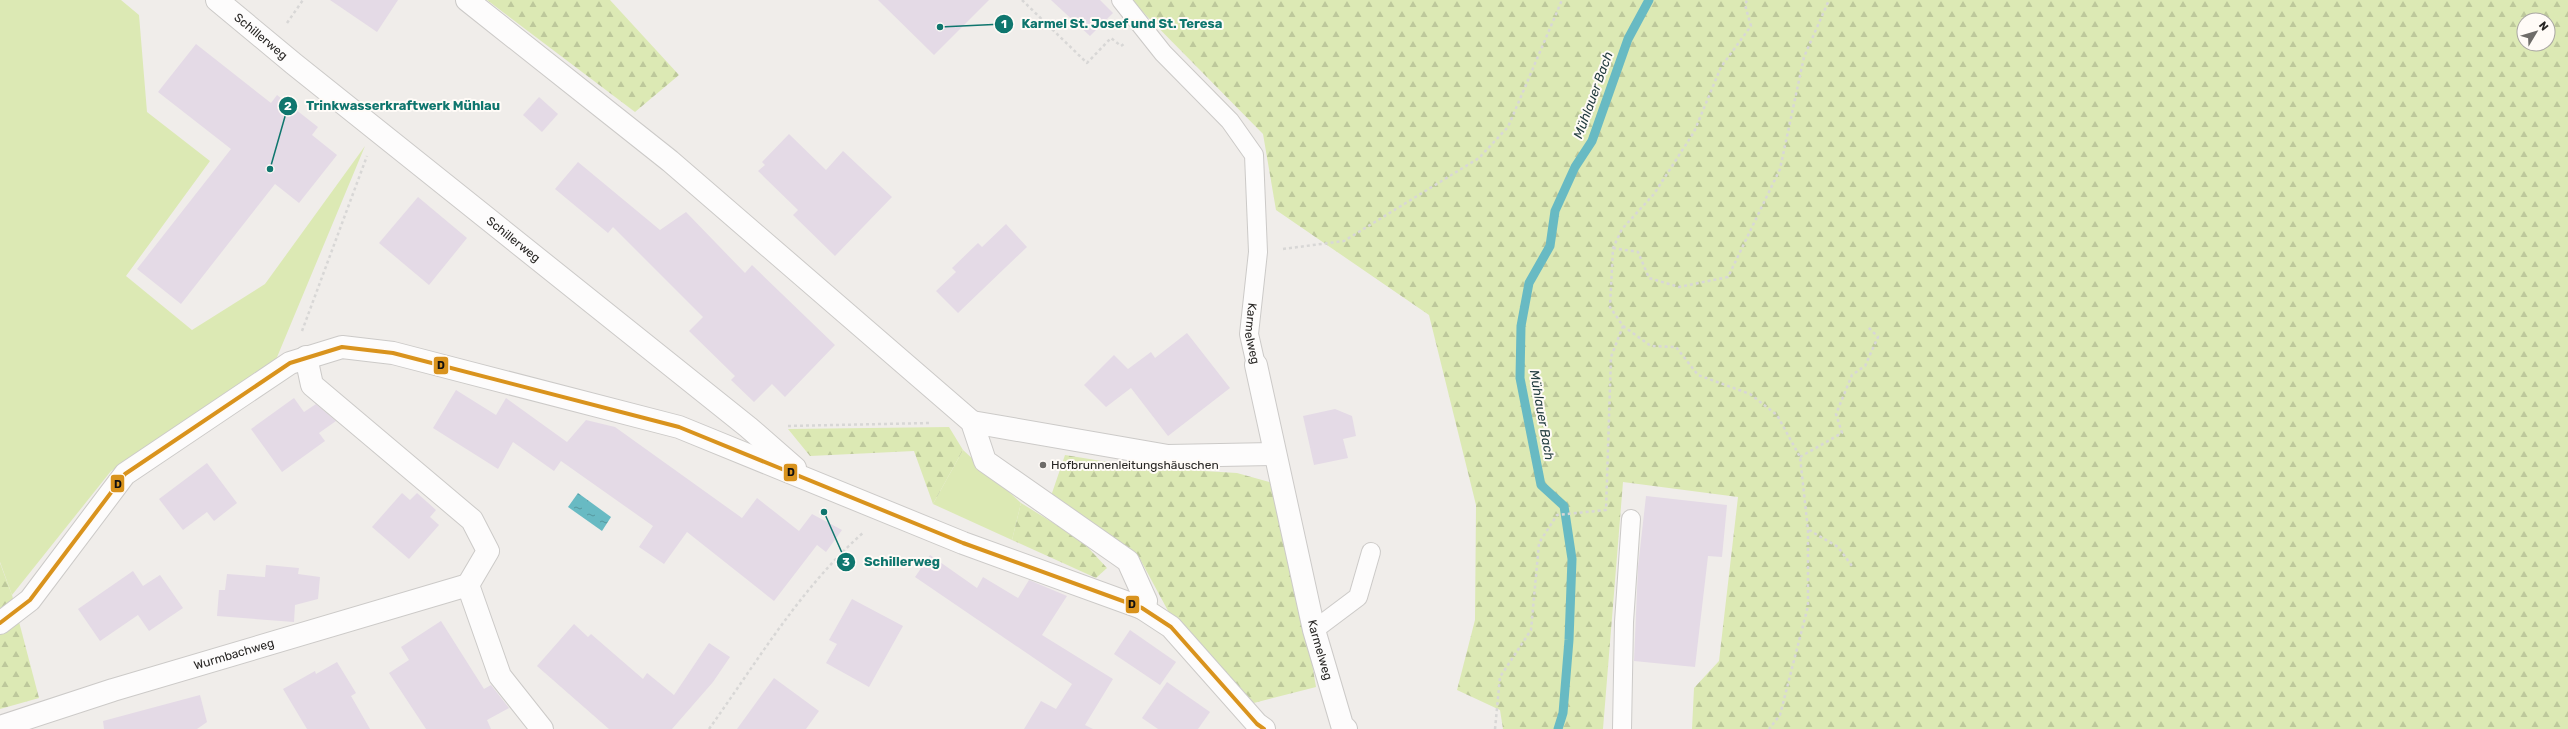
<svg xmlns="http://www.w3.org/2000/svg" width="2568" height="729" font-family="Rubik,sans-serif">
	<defs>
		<pattern id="forest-firs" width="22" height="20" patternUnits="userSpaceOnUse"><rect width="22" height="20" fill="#dce9b4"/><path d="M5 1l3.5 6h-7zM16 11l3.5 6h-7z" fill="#bdc89b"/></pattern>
		<pattern id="water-ripples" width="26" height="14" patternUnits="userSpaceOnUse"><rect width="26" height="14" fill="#68bac3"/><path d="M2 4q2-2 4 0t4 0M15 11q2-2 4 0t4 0" fill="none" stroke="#56979e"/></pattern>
	</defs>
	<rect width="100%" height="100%" fill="#f0edea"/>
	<g fill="#dce9b4">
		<polygon points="0,0 121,0 139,15 147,112 210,161 126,276 192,330 265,284 365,146 275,362 111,471 12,595 0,562"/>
		<polygon points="963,450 1021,503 1012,540 933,504"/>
	</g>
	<g fill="url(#forest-firs)" fill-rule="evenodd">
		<polygon points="487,0 610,0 679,75 635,112"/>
		<path d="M 1131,0 L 2568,0 L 2568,729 L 1692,729 L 1694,688 L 1719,661 L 1738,497 L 1623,482 L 1603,729 L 1503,729 L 1500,710 L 1457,690 L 1475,620 L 1476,505 L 1429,315 L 1276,210 L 1263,134 ZM 2524,20 L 2548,20 L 2548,44 L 2524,44 Z"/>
		<polygon points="949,427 963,450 933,504 914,451 810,456 788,429"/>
		<polygon points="1065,455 1138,467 1237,473 1276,484 1300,593 1316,687 1250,704 1173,620 1140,559 1051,496"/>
		<polygon points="1021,503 1081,540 1107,568 1096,578 1012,540"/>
		<polygon points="0,563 12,595 39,698 0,709"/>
	</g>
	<polygon fill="url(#water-ripples)" points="578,493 611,517 602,531 568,507"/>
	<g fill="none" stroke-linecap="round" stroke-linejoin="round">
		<polyline stroke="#68bac3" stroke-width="9" points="1558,729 1563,713 1569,640 1572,559 1564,506 1541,485 1520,378 1521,326 1529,283 1550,246 1555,211 1575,167 1592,141 1628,39 1649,0"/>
	</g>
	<g fill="#e4dae6">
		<polygon points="330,0 398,0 377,32"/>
		<polygon points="878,0 989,0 934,55"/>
		<polygon points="1051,0 1100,0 1113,13 1090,36"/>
		<polygon points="196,44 271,103 277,95 318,127 312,135 337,155 299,203 275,184 181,304 137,269 231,149 158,92"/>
		<polygon points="539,97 558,114 542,132 523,115"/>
		<polygon points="789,134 826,170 843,151 892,197 835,256 793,215 798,210 758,171 765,165 762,162"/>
		<polygon points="578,162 660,230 686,212 745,273 752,265 835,345 785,397 772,384 754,402 731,380 735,376 689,331 703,317 613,227 608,233 555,189"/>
		<polygon points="418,197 467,238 429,285 379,243"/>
		<polygon points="1006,224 1027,247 958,313 936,291 956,272 952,268 978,243 982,247"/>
		<polygon points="1187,333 1230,388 1168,436 1131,388 1106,407 1084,385 1114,355 1128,369 1151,352 1155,358"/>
		<polygon points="456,390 496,415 506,398 567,442 586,420 615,427 742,518 757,498 799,531 812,514 842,530 826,552 817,545 774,601 687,532 664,564 639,547 653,526 561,461 554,471 513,442 498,469 433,428"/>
		<polygon points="294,398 304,412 316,404 336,421 319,433 325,441 282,472 251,429"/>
		<polygon points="1335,409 1352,416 1356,436 1343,439 1348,458 1314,465 1303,416"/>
		<polygon points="207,463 237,503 214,521 207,512 183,530 159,499"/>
		<polygon points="402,493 410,500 417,493 436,510 430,517 439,525 409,559 372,527"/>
		<polygon points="1646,496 1727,505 1722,557 1708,556 1695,667 1634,661 1638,567"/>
		<polygon points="930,555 977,588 983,577 1018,598 1029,580 1067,596 1042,635 1113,679 1085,725 1093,729 1024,729 1041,701 1056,709 1072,684 915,577"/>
		<polygon points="266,565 299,568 298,574 320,577 318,599 295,605 294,622 217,616 219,590 225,590 227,574 265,577"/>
		<polygon points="133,571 143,586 160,575 183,608 149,631 138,615 100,641 78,609"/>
		<polygon points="852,599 903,626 869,687 826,663 837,644 829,640"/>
		<polygon points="441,621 484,689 491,685 509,708 487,720 491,729 426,729 389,673 409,660 401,647"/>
		<polygon points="574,624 588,637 591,634 643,679 647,673 674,695 709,643 730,657 713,682 672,729 609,729 537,666"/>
		<polygon points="1130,630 1176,662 1160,685 1114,654"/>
		<polygon points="337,662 356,693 351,696 370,729 307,729 283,689 315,671 316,674"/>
		<polygon points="774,678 819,711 806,729 737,729"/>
		<polygon points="1167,682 1210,712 1198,729 1158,729 1142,718"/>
		<polygon points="200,695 207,722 197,729 104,729 103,721"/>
	</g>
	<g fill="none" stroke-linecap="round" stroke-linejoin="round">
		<g stroke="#cccac8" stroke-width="20">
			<g id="service">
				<path id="s1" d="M 1121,0 L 1163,53 L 1230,121 L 1254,155 L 1258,252 L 1249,334 L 1256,365"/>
				<polyline points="1314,630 1358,597 1371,552"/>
				<polyline points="1622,729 1624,622 1631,519"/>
			</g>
		</g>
		<g stroke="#cccac8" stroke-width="24">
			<g id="minor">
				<path id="s2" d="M 217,0 L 294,64 L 748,427 L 795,468"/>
				<polyline points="467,0 670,161 972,422 985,461 1128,561 1146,601 1142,608"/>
				<polyline points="306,357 312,385 472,520 488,551 468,585 500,676 542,729"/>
				<path id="s3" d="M 1256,365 L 1314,630 L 1342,725 L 1346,729"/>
				<polyline points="972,422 1168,456 1274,454"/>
				<polyline points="0,623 30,600 125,474 290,363 342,347 393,353 679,427 963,543 1142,608 1171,627 1257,724 1264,729"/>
				<path id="s4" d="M 0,727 L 113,690 L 468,585"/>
			</g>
		</g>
		<g stroke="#d8d7d6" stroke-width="2.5" stroke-dasharray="3 3" stroke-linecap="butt">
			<polyline points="1022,0 1087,63 1111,38 1121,46 1124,44"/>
			<polyline points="287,23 303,0"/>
			<polyline points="1613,248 1638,252 1649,278 1679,287 1728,277 1780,169 1804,57 1829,0"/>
			<polyline points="1283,249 1344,241 1479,158 1508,127 1562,0"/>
			<polyline points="1623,326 1651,346 1676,347 1698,375 1750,394 1777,415 1800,457 1808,530 1808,606 1780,715 1769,729"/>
			<polyline points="302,331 367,156"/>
			<polyline points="788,426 931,423"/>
			<polyline points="1800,457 1842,433 1836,414 1852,375 1865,366 1878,337 1867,326"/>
			<polyline points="1809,530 1838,547 1852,566"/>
			<path d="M 709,729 C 757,662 801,587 864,532"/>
			<polyline points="1495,729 1500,677 1531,630 1539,543 1557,515 1606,510 1611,357 1623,326 1610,307 1613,248 1622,229 1654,194 1694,132 1721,67 1751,26 1745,5 1747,0"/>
		</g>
		<use href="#service" stroke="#fdfcfc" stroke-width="18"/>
		<use href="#minor" stroke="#fdfcfc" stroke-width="22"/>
		<g stroke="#fffbf7" stroke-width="7">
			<polyline id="bus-1" points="0,623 30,600 125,474 290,363 342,347 393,353 679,427 963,543 1142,608 1171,627 1257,724 1264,729"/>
		</g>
		<use href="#bus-1" stroke="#d9931d" stroke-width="4"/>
	</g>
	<circle fill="#6e6c69" stroke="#fffbf7" stroke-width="1.5" cx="1043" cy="465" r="4"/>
	<g text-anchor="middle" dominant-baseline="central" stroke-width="4" stroke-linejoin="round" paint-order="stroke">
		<g font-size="12" fill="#282624" stroke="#fffbf7">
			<text stroke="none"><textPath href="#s2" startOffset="57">Schillerweg</textPath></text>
			<text stroke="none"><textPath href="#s2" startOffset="381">Schillerweg</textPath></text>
			<text stroke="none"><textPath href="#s1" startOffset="384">Karmelweg</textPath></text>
			<text stroke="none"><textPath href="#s3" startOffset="292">Karmelweg</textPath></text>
			<text stroke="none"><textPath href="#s4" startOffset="245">Wurmbachweg</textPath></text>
		</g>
		<g font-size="12" fill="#282624" stroke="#fffbf7" text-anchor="start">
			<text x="1051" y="465">Hofbrunnenleitungshäuschen</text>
		</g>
		<g font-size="13" font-style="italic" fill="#233d40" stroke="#fffbf7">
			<text transform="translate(1593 95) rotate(-70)">Mühlauer Bach</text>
			<text transform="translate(1542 415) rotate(80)">Mühlauer Bach</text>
		</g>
	</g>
	<path fill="none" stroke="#0f766e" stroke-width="1.5" d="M940 27L1004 24M270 169L288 106M824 512L846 562"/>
	<g fill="#0f766e" stroke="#fffbf7" stroke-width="1.5">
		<circle cx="940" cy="27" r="4"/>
		<circle cx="270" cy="169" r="4"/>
		<circle cx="824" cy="512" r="4"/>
		<circle cx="1004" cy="24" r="10"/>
		<circle cx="288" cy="106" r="10"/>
		<circle cx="846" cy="562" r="10"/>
	</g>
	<g font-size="12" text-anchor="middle" font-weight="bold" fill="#fff">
		<text x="1004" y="28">1</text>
		<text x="288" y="110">2</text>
		<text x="846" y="566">3</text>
	</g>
	<g font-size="13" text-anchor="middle" font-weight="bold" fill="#0f766e" stroke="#fffbf7" stroke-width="4" stroke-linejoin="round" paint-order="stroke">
		<text x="1122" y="28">Karmel St. Josef und St. Teresa</text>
		<text x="403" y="110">Trinkwasserkraftwerk Mühlau</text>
		<text x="902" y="566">Schillerweg</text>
	</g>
	<g stroke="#fffbf7" stroke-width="1.5">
		<rect x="433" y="356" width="16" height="19" rx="4" fill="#d9931d"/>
		<rect x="783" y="463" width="15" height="19" rx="4" fill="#d9931d"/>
		<rect x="110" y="474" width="15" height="19" rx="4" fill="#d9931d"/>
		<rect x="1125" y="595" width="15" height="19" rx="4" fill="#d9931d"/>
	</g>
	<g font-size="11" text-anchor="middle" font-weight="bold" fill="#111">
		<text x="441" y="369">D</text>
		<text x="791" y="476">D</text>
		<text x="118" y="488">D</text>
		<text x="1132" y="608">D</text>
	</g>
	<g transform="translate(2536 32) rotate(52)"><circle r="19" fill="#fffbf7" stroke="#a9a6a3"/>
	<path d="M0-3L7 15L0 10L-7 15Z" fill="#6e6c69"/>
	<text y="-6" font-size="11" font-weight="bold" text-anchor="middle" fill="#282624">N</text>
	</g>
</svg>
